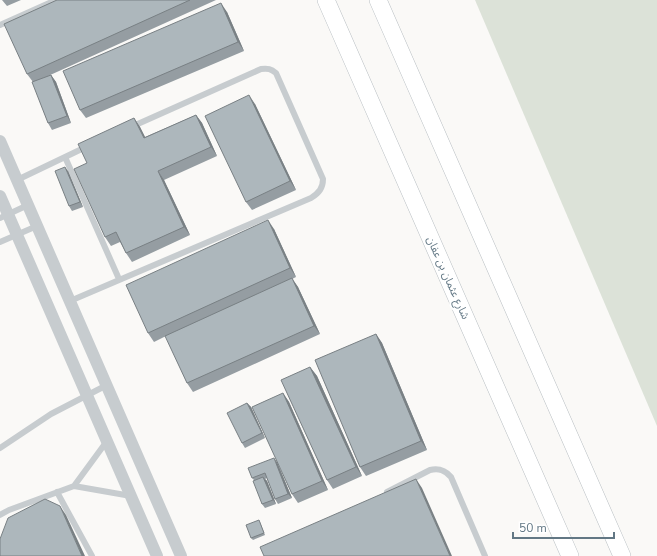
<svg xmlns="http://www.w3.org/2000/svg" width="657" height="556" viewBox="0 0 657 556" font-family="'Nunito Sans','Noto Sans Arabic',sans-serif">
<style>
.green{fill:#dce2d8}
.lines{fill:none;stroke-linecap:round;stroke-linejoin:round}
.secondary-casing{stroke:#b9bfc3;stroke-width:18}
.service{stroke:#c7cccf;stroke-width:6}
.minor{stroke:#c7cccf;stroke-width:12}
.secondary{stroke:#fff;stroke-width:17}
.wall{fill:#959da2}
.shaded-wall{fill:#798084}
.building{fill:#adb7bc;stroke:#798084}
.labels{text-anchor:middle;dominant-baseline:central;stroke-width:4;stroke-linejoin:round;paint-order:stroke}
.street-label{font-size:11px;fill:#627784;stroke:#fff}
</style>
<rect width="100%" height="100%" fill="#faf9f7"/>
<path class="green" d="M 475,0 L 657,0 L 657,426 Z"/>
<g class="lines">
<g class="secondary-casing">
<path id="secondary" d="M 326,0 L 570,556
M 378,0 L 622,556"/>
</g>
<path class="service" d="M 0,25 L 56,0
M 65,157 L 119,279
M 17,180 L 88,146
M 0,218 L 28,205
M 0,242 L 37,226
M 70,301 L 311,198 C 319,193 323,188 323,179 L 276,73 C 271,69 268,68 261,69 L 131,127
M 0,448 L 51,414 L 107,385
M 74,486 L 107,441
M 57,492 L 92,556
M 387,492 L 430,470 C 439,468 445,470 451,477 L 485,556
M 0,515 L 9,510 L 74,486 L 131,496"/>
<path class="minor" d="M 0,141 L 181,556
M 0,196 L 157,556"/>
<use href="#secondary" class="secondary"/>
</g>
<path class="wall" d="M 2,0 L 21,0 L 7,6 Z
M 57,0 L 216,0 L 48,76 L 51,75 L 56,82 L 71,123 L 52,130 L 48,123 L 33,82 L 27,74 Z
M 227,12 L 244,51 L 86,118 L 80,110 Z
M 255,104 L 296,190 L 252,210 L 246,202 Z
M 196,115 L 202,123 L 217,156 L 164,180 L 190,235 L 132,262 L 126,253 L 120,242 L 111,246 L 105,237 L 134,118 L 140,127 L 145,137 Z
M 68,171 L 83,207 L 72,211 L 69,206 Z
M 274,229 L 296,277 L 292,279 L 298,287 L 320,334 L 193,392 L 187,383 L 166,336 L 154,342 L 148,333 Z
M 376,334 L 382,343 L 427,450 L 366,476 L 360,467 Z
M 310,367 L 317,376 L 362,476 L 333,489 L 327,480 Z
M 283,393 L 289,402 L 328,490 L 298,503 L 292,494 Z
M 247,403 L 251,407 L 265,438 L 245,448 L 242,443 Z
M 277,462 L 292,498 L 278,504 L 275,499 L 267,478 L 265,479 L 267,481 L 276,504 L 265,508 L 262,504 L 254,480 L 252,478 Z
M 260,522 L 265,535 L 253,540 L 251,538 Z"/>
<path class="shaded-wall" d="M 221,3 L 227,12 L 244,51 L 238,42 Z
M 51,75 L 56,82 L 71,123 L 67,116 Z
M 249,95 L 255,104 L 296,190 L 290,181 Z
M 196,115 L 202,123 L 217,156 L 211,147 Z
M 134,118 L 140,127 L 150,147 L 144,138 Z
M 65,167 L 68,171 L 83,207 L 80,202 Z
M 158,171 L 164,180 L 190,235 L 184,227 Z
M 268,220 L 274,229 L 296,277 L 290,268 Z
M 292,278 L 298,287 L 320,334 L 314,326 Z
M 376,334 L 382,343 L 427,450 L 421,441 Z
M 310,367 L 317,376 L 362,476 L 356,467 Z
M 283,393 L 289,402 L 328,490 L 322,481 Z
M 247,403 L 251,407 L 265,438 L 262,433 Z
M 274,458 L 277,462 L 292,498 L 288,494 Z
M 263,477 L 267,481 L 276,504 L 273,500 Z
M 416,479 L 422,488 L 452,556 L 450,556 Z
M 60,506 L 66,515 L 85,556 L 82,556 Z"/>
<path class="building" d="M 57,0 L 190,0 L 27,74 L 4,24 Z
M 221,3 L 238,42 L 80,110 L 63,71 Z
M 51,75 L 67,116 L 48,123 L 32,82 Z
M 249,95 L 290,181 L 246,202 L 205,116 Z
M 196,115 L 211,147 L 158,171 L 184,227 L 126,253 L 116,232 L 105,237 L 74,169 L 87,163 L 78,144 L 134,118 L 144,138 Z
M 65,167 L 80,202 L 69,206 L 55,171 Z
M 268,220 L 290,268 L 148,333 L 126,285 Z
M 292,278 L 314,326 L 187,383 L 165,336 Z
M 376,334 L 421,441 L 360,467 L 315,360 Z
M 310,367 L 356,467 L 327,480 L 281,380 Z
M 283,393 L 322,481 L 292,494 L 252,407 Z
M 247,403 L 262,433 L 242,443 L 227,413 Z
M 274,458 L 288,494 L 275,499 L 265,473 L 252,478 L 248,468 Z
M 263,477 L 273,500 L 262,504 L 253,481 Z
M 416,479 L 450,556 L 264,556 L 260,547 Z
M 45,499 L 60,506 L 82,556 L 0,556 L 0,539 L 8,518 Z
M 259,520 L 264,533 L 251,538 L 246,525 Z"/>
<g class="labels">
<g class="street-label">
<text transform="translate(448 278) rotate(66)">شارع عثمان بن عفان</text>
</g>
</g>
<path d="M513 532v6h101v-6" fill="none" stroke="#627784" stroke-width="2"/>
<text x="519" y="532" font-size="12" fill="#627784" stroke="#ffffff" stroke-width="3" paint-order="stroke">50 m</text>
</svg>
